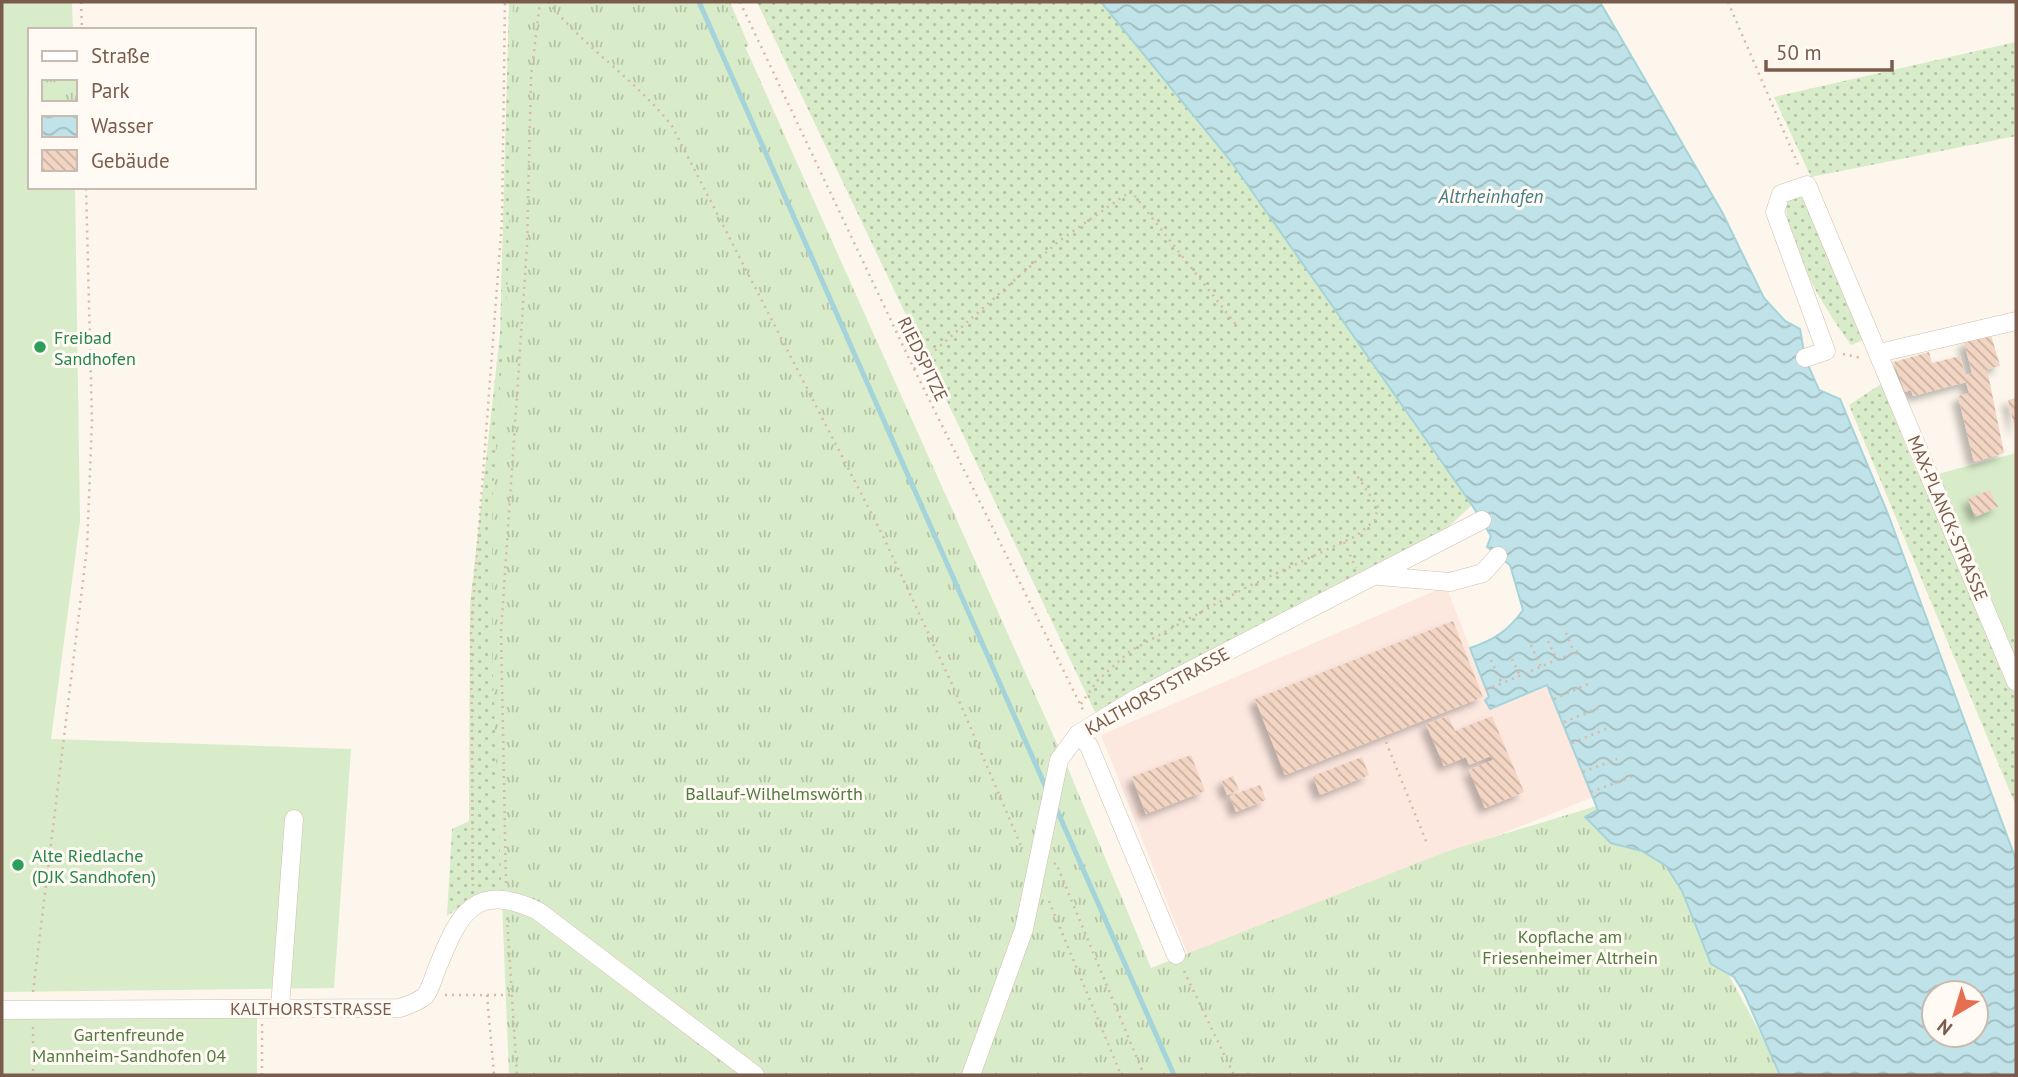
<svg xmlns="http://www.w3.org/2000/svg" width="2018" height="1077" viewBox="0 0 2018 1077" font-family="'PT Sans',sans-serif">
<style>
.commercial{fill:#fde8e0}
.grass{fill:url(#grass-dots)}
.park{fill:url(#park-tufts)}
.garden{fill:#d8ecc9}
.water{fill:url(#water-waves);stroke:#a5d3da;stroke-width:2;fill-rule:evenodd}
.lines{fill:none;stroke-linecap:round;stroke-linejoin:round}
.stream{stroke:#a5d3da;stroke-width:5}
.building{fill:url(#building-back-hatch);filter:url(#shadow)}
.minor-casing{stroke:#d1beb0;stroke-width:19}
.path{stroke:#d9b8a5;stroke-width:2.5;stroke-dasharray:2 5;stroke-linecap:butt}
.minor{stroke:#fff;stroke-width:18}
.leisure-dot{fill:#2e9e5b;stroke:#fffaf3;stroke-width:2.5}
.labels{text-anchor:middle;dominant-baseline:central;stroke-width:6;stroke-linejoin:round;paint-order:stroke}
.leisure-label{font-size:18px;fill:#27864d;stroke:#fffaf3;text-anchor:start}
.street-label{font-size:18px;fill:#7a5c4d;stroke:#fffaf3}
.park-label{font-size:18px;fill:#537a41;stroke:#fffaf3}
.water-label{font-size:19px;font-style:italic;fill:#437c86;stroke:#fffaf3}
</style>
<defs>
<pattern id="grass-dots" width="8" height="8" patternUnits="userSpaceOnUse" patternTransform="scale(1.75)"><rect width="8" height="8" fill="#d8ecc9"/><path d="M2 2h.1M6 6h.1" fill="none" stroke="#b4c2a5" stroke-width="1.8" stroke-linecap="round"/></pattern>
<pattern id="park-tufts" width="24" height="20" patternUnits="userSpaceOnUse" patternTransform="scale(1.75)"><rect width="24" height="20" fill="#d8ecc9"/><path d="M3 7l-1-3M5 7V3M7 7l1-3M15 17l-1-3M17 17v-4M19 17l1-3" fill="none" stroke="#b4c2a5"/></pattern>
<pattern id="water-waves" width="16" height="10" patternUnits="userSpaceOnUse" patternTransform="scale(1.75)"><rect width="16" height="10" fill="#bfe3e8"/><path d="M0 5q4-4 8 0t8 0" fill="none" stroke="#a0bbbe"/></pattern>
<pattern id="building-back-hatch" width="6" height="6" patternUnits="userSpaceOnUse" patternTransform="scale(1.75)"><rect width="6" height="6" fill="#f3d5c3"/><path d="M-1 5l2 2M0 0l6 6M5-1l2 2" fill="none" stroke="#cab0a1"/></pattern>
<filter id="shadow"><feDropShadow dx="-6" dy="6" stdDeviation="3.5" flood-color="#0004"/></filter>
</defs>
<rect width="100%" height="100%" fill="#fdf6ec"/>
<path class="commercial" d="M 1446,586 L 1489,697 L 1490,709 L 1547,685 L 1593,797 L 1190,960 L 1101,735 Z"/>
<path class="grass" d="M 509,2 L 730,2 L 749,46 L 712,61 L 529,901 L 468,901 L 447,916 L 452,829 L 469,821 L 470,605 L 500,333 Z
M 757,2 L 1101,2 L 1230,160 L 1472,505 L 1432,542 L 1095,712 Z
M 2016,42 L 2016,136 L 1811,177 L 1774,97 Z
M 1804,189 L 1863,340 L 1851,345 C 1826,310 1780,240 1787,196 Z
M 1881,384 L 1916,471 L 1938,474 L 2007,640 L 2016,638 L 2016,806 L 1849,405 Z"/>
<path class="park" d="M 513,2 L 725,2 L 1067,766 L 1151,968 L 1448,851 L 1616,800 L 1666,859 L 1783,1075 L 509,1075 L 492,654 L 492,506 L 508,275 Z"/>
<path class="garden" d="M 2,2 L 72,2 L 73,30 L 30,30 L 30,187 L 75,187 L 80,521 L 51,739 L 351,749 L 334,988 L 2,992 Z
M 2016,453 L 2016,638 L 2006,640 L 1938,474 Z
M 2,1014 L 257,1014 L 257,1075 L 2,1075 Z"/>
<path class="water" d="M 1101,2 L 1600,2 L 1722,212 L 1764,298 L 1785,321 L 1800,329 L 1805,358 L 1819,390 L 1840,399 L 1888,514 L 2016,860 L 2016,1075 L 1780,1075 L 1744,993 L 1734,977 L 1711,964 L 1682,891 L 1666,866 L 1642,851 L 1611,843 L 1585,817 L 1598,810 L 1547,685 L 1490,709 L 1485,700 L 1489,697 L 1470,648 C 1494,640 1508,631 1523,610 L 1510,565 L 1487,547 L 1491,536 L 1472,505 L 1230,160 ZM 1934,993 L 1976,993 L 1976,1035 L 1934,1035 Z"/>
<g class="lines">
<path class="stream" d="M 699,2 L 1047,790
M 1056,808 L 1174,1075"/>
</g>
<path class="building" d="M 1991,335 L 2000,366 L 1987,369 L 2004,453 L 1974,462 L 1958,396 L 1969,393 L 1966,382 L 1913,396 L 1911,390 L 1905,392 L 1894,362 L 1929,352 L 1932,363 L 1960,356 L 1965,375 L 1972,373 L 1964,342 Z
M 2016,398 L 2016,429 L 2015,429 L 2008,400 Z
M 1990,490 L 1998,507 L 1975,517 L 1968,499 Z
M 1453,621 L 1483,697 L 1285,775 L 1255,699 Z
M 1448,716 L 1455,731 L 1492,716 L 1524,792 L 1485,808 L 1469,770 L 1493,760 L 1491,756 L 1469,765 L 1466,757 L 1444,766 L 1426,724 Z
M 1191,755 L 1205,791 L 1146,814 L 1132,777 Z
M 1362,757 L 1369,775 L 1320,795 L 1313,776 Z
M 1233,776 L 1239,790 L 1227,795 L 1222,781 Z
M 1260,785 L 1266,800 L 1236,812 L 1230,796 Z"/>
<g class="lines">
<g class="minor-casing">
<path id="minor" d="M 1879,353 L 2016,321
M 1805,358 L 1826,351 L 1775,212 L 1781,194 L 1807,185 L 2016,682
M 1379,576 L 1450,582 L 1483,573 L 1498,556
M 1078,734 L 1089,746 L 1176,955
M 280,1007 L 294,819
M 2,1010 L 400,1008 C 409,1005 418,1002 425,996 C 430,990 433,979 436,971 C 458,918 471,879 538,911 L 755,1075
M 971,1075 L 1024,929 L 1059,760 L 1078,734 L 1137,698 L 1482,520"/>
</g>
<path class="path" d="M 81,2 L 82,30
M 548,2 C 585,48 636,80 672,126 L 883,536 L 951,682 L 1022,848
M 740,2 L 914,369 L 1084,712
M 1728,2 L 1800,169
M 1843,354 L 1861,358
M 914,369 L 1059,241 L 1131,191 L 1237,326
M 1344,542 L 1356,568
M 1566,633 L 1574,653
M 1548,641 L 1557,660
M 1531,645 L 1541,667
M 1512,659 L 1520,676
M 1491,660 L 1502,684
M 1486,690 L 1578,651
M 1554,699 L 1588,684
M 1081,704 L 1097,681 L 1130,651 L 1245,588 L 1356,536 L 1375,520 L 1378,507 L 1351,467
M 1564,722 L 1598,708
M 1386,742 L 1428,846
M 1572,743 L 1606,729
M 1583,772 L 1617,759
M 1591,792 L 1633,776
M 1054,864 L 1056,863 L 1144,1075
M 506,883 L 501,632 L 527,246 L 531,77 L 540,2
M 473,886 L 471,634 L 502,220 L 505,2
M 1049,901 L 1121,1075
M 507,918 L 517,1075
M 1184,971 L 1234,1075
M 33,992 L 87,548 L 92,421 L 86,187
M 445,995 L 512,995
M 487,995 L 494,1075
M 33,1027 L 33,1075
M 262,1075 L 262,1024"/>
<use href="#minor" class="minor"/>
</g>
<g class="leisure-dot">
<circle cx="40" cy="347" r="7"/>
<circle cx="18" cy="865" r="7"/>
</g>
<g class="labels">
<g class="leisure-label">
<text x="54" y="337">Freibad<tspan x="54" dy="21">Sandhofen</tspan></text>
<text x="32" y="855">Alte Riedlache<tspan x="32" dy="21">(DJK Sandhofen)</tspan></text>
</g>
<g class="street-label">
<text transform="translate(923 359) rotate(64)">RIEDSPITZE</text>
<text transform="translate(1948 518) rotate(67)">MAX-PLANCK-STRASSE</text>
<text transform="translate(1157 691) rotate(-29)">KALTHORSTSTRASSE</text>
<text x="311" y="1008">KALTHORSTSTRASSE</text>
</g>
<g class="park-label">
<text x="774" y="793">Ballauf-Wilhelmswörth</text>
<text x="1570" y="936">Kopflache am<tspan x="1570" dy="21">Friesenheimer Altrhein</tspan></text>
<text x="129" y="1034">Gartenfreunde<tspan x="129" dy="21">Mannheim-Sandhofen 04</tspan></text>
</g>
<g class="water-label">
<text x="1491" y="196">Altrheinhafen</text>
</g>
</g>
<rect width="2018" height="1077" fill="none" stroke="#7a5c4d" stroke-width="7"/>
<rect x="28" y="28" width="228" height="161" fill="#fffaf3" stroke="#cabbb1" stroke-width="2"/>
<rect x="42" y="51" width="35" height="10" fill="#ffffff" stroke="#cabbb1" stroke-width="2"/>
<text x="91" y="63" font-size="21" fill="#7a5c4d">Straße</text>
<rect x="42" y="80" width="35" height="21" fill="url(#park-tufts)" stroke="#cabbb1" stroke-width="2"/>
<text x="91" y="98" font-size="21" fill="#7a5c4d">Park</text>
<rect x="42" y="116" width="35" height="21" fill="url(#water-waves)" stroke="#cabbb1" stroke-width="2"/>
<text x="91" y="133" font-size="21" fill="#7a5c4d">Wasser</text>
<rect x="42" y="150" width="35" height="21" fill="url(#building-back-hatch)" stroke="#cabbb1" stroke-width="2"/>
<text x="91" y="168" font-size="21" fill="#7a5c4d">Gebäude</text>
<g transform="translate(1955 1014) rotate(218)"><circle r="33" fill="#fffaf3" stroke="#cabbb1" stroke-width="2"/>
<path d="M0-5L12 26L0 18L-12 26Z" fill="#e76f51"/>
<text y="-10" font-size="19" font-weight="bold" text-anchor="middle" fill="#7a5c4d">N</text>
</g>
<path d="M1766 60v10h126v-10" fill="none" stroke="#7a5c4d" stroke-width="3.5"/>
<text x="1776" y="60" font-size="21" fill="#7a5c4d" stroke="#fffaf3" stroke-width="5" paint-order="stroke">50 m</text>
</svg>
